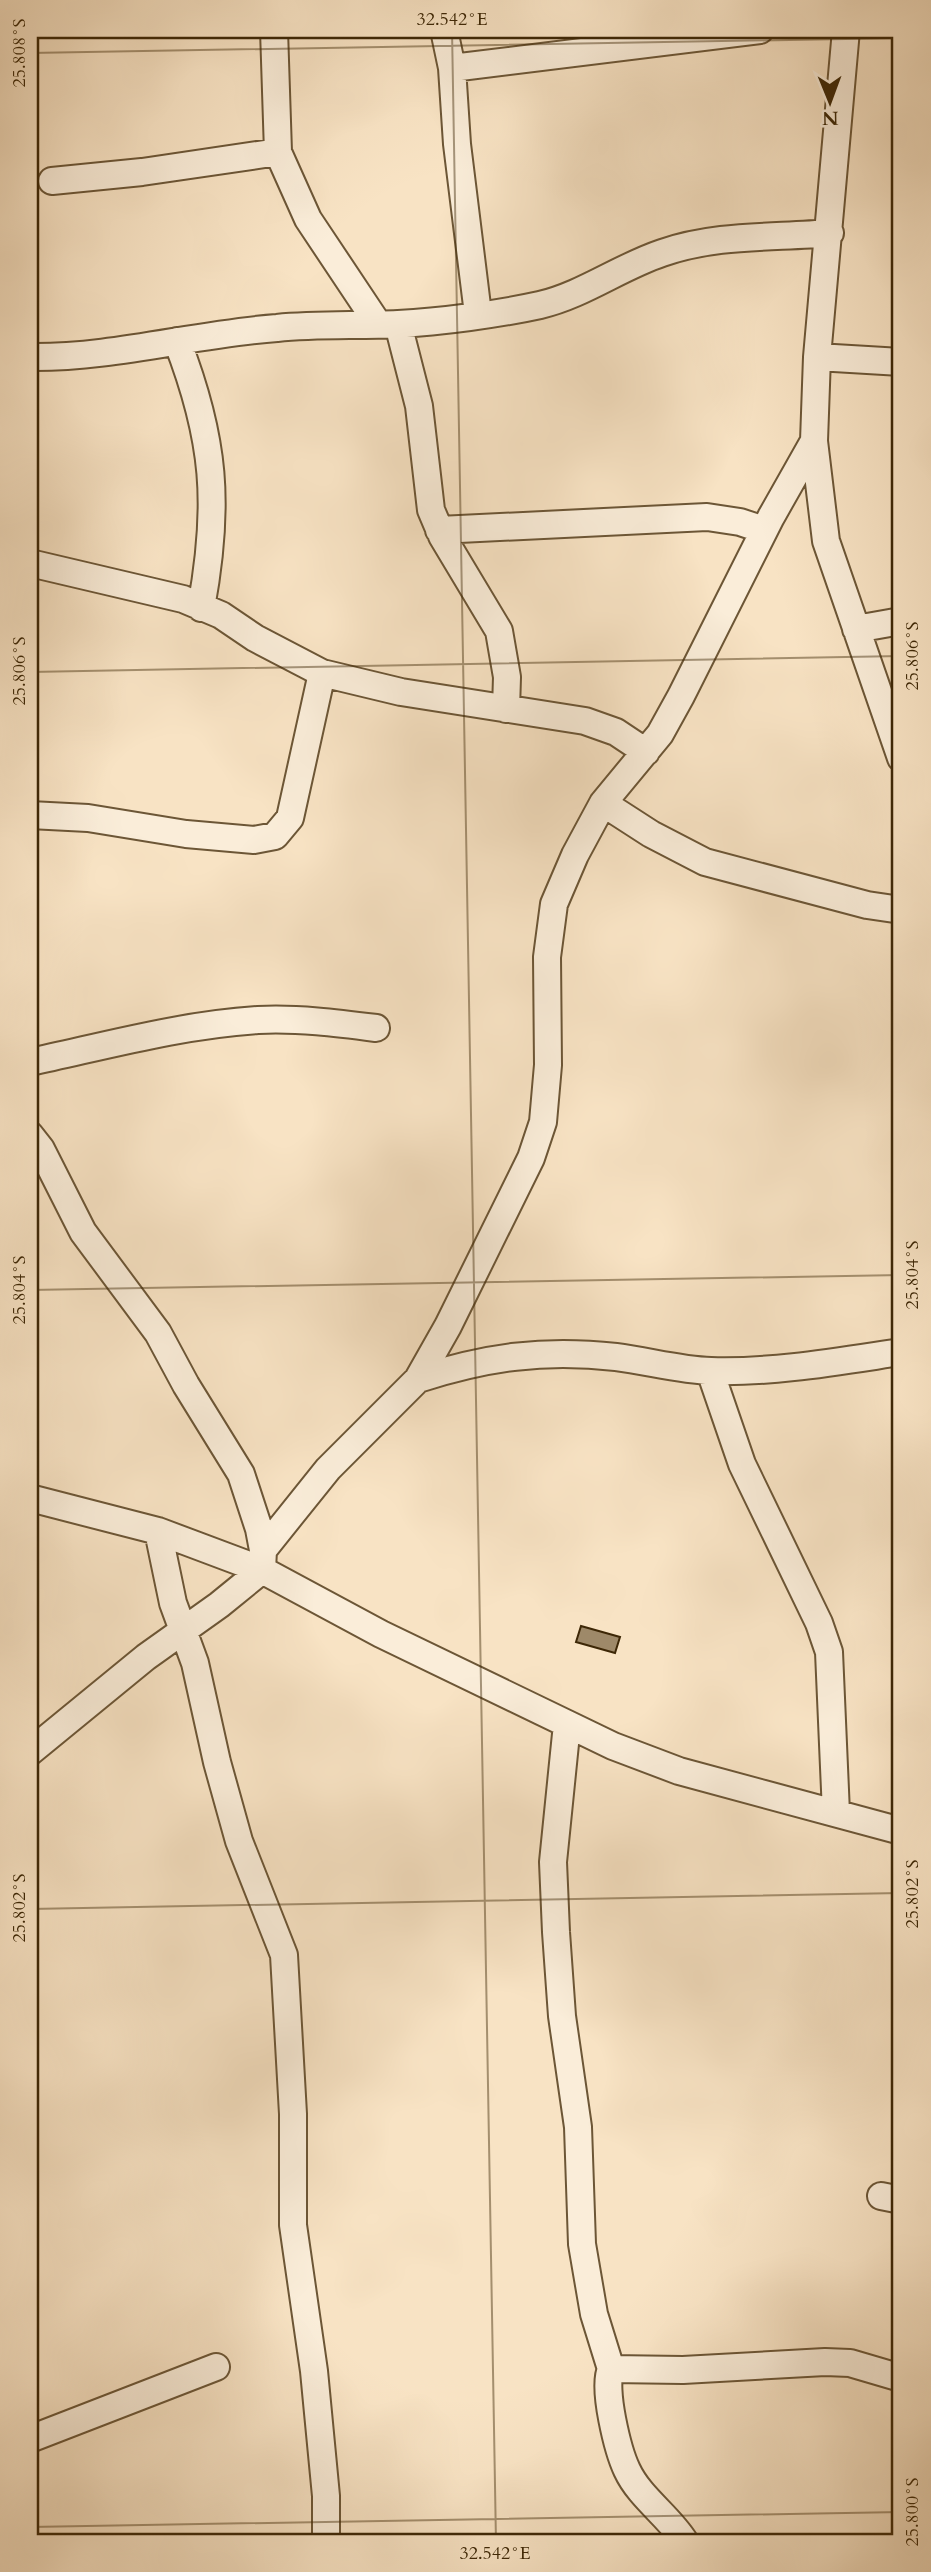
<svg xmlns="http://www.w3.org/2000/svg" width="931" height="2572" viewBox="0 0 931 2572" font-family="Cardo,serif">
<style>
.building{fill:#9e8969;stroke:#3d2706;stroke-width:2}
.lines{fill:none;stroke-linecap:round;stroke-linejoin:round}
.minor-casing{stroke:#6c5636;stroke-width:30}
.minor{stroke:#faedd9;stroke-width:26}
.ticks{fill:none;stroke:#3d2706;stroke-width:2;stroke-opacity:0.45}
.neatline{fill:none;stroke:#3d2706;stroke-width:2.5}
.ticks-label{font-size:18px;text-anchor:middle;fill:#3d2706}
</style>
<rect width="100%" height="100%" fill="#f8e3c4"/>
<filter id="stains"><feTurbulence type="fractalNoise" baseFrequency=".00286" numOctaves="4"/><feColorMatrix values="0 0 0 0 .2 0 0 0 0 .09 0 0 0 0 .02 0 0 0 .5 -.17"/></filter>
<radialGradient id="worn" r=".72"><stop offset=".6" stop-color="#630" stop-opacity="0"/><stop offset="1" stop-color="#630" stop-opacity=".3"/></radialGradient>
<path class="building" d="M 581,1626 L 620,1637 L 615,1653 L 576,1642 Z"/>
<g class="lines">
<g class="minor-casing">
<path id="minor" d="M 274,30 L 278,152 L 308,219 L 378,324
M 444,30 L 452,68 L 457,144 L 478,314
M 846,30 L 817,357 L 814,441 L 826,541 L 901,758
M 452,68 L 760,30
M 52,181 L 142,172 L 278,152
M 398,324 L 419,406 L 431,510 L 442,536 L 499,631 L 507,677 L 506,709
M 177,341 C 215,439 220,505 201,608
M 30,357 C 114,358 194,334 277,328 C 317,324 358,326 398,324 C 440,322 499,314 540,305 C 583,295 620,267 662,253 C 716,234 773,238 830,233
M 817,357 L 901,362
M 439,530 L 707,517 L 740,522 L 764,530
M 30,563 L 183,599 L 221,615 L 255,638 L 322,673 L 401,692 L 585,721 L 616,732 L 646,752
M 856,629 L 901,621
M 603,803 L 651,834 L 705,862 L 867,905 L 901,910
M 30,815 L 88,818 L 186,834 L 254,840 L 275,836 L 290,818 L 322,673
M 30,1062 C 105,1046 180,1025 258,1020 C 297,1018 337,1023 376,1028
M 30,1135 L 41,1149 L 83,1232 L 158,1333 L 186,1385 L 241,1474 L 259,1529 L 263,1550 L 262,1570 L 219,1605 L 146,1657 L 30,1752
M 710,1371 L 742,1464 L 819,1623 L 829,1652 L 836,1813
M 418,1379 C 487,1357 543,1349 616,1357 C 648,1361 680,1370 711,1371 C 773,1373 840,1361 901,1352
M 30,1498 L 158,1531 L 262,1570 L 381,1634 L 613,1746 L 679,1771 L 901,1831
M 158,1531 L 173,1603 L 195,1663 L 217,1762 L 239,1841 L 284,1955 L 293,2114 L 293,2225 L 314,2371 L 326,2496 L 326,2542
M 263,1550 L 328,1469 L 418,1379 L 448,1326 L 531,1158 L 543,1122 L 548,1065 L 547,957 L 554,904 L 575,855 L 603,803 L 660,734 L 681,696 L 771,517 L 814,441
M 567,1724 L 553,1862 L 556,1932 L 562,2016 L 578,2127 L 582,2244 L 594,2314 L 611,2369 C 602,2388 618,2451 627,2470 C 640,2498 669,2516 685,2542
M 881,2196 L 901,2200
M 611,2369 L 683,2370 L 825,2362 L 850,2363 L 901,2378
M 30,2439 L 216,2367"/>
</g>
<use href="#minor" class="minor"/>
</g>
<path class="ticks" d="M 452,30 L 496,2542M 30,53 L 901,38M 30,672 L 901,656M 30,1290 L 901,1275M 30,1909 L 901,1893M 30,2527 L 901,2512"/>
<rect width="931" height="2572" fill="none" stroke="#f8e3c4" stroke-width="77"/>
<g transform="translate(830 102) rotate(179)" stroke="#faedd9" stroke-width="5" paint-order="stroke">
<path d="M0-5L12 26L0 18L-12 26Z" fill="#3d2706"/>
<text y="-10" font-size="19" font-weight="bold" text-anchor="middle" fill="#3d2706">N</text>
</g>
<rect x="38" y="38" width="854" height="2496" class="neatline"/>
<g class="ticks-label">
<text x="452" y="25">32.542°E</text>
<text transform="translate(19 53) rotate(-90)" y="6">25.808°S</text>
<text transform="translate(912 656) rotate(-90)" y="6">25.806°S</text>
<text transform="translate(19 671) rotate(-90)" y="6">25.806°S</text>
<text transform="translate(912 1275) rotate(-90)" y="6">25.804°S</text>
<text transform="translate(19 1290) rotate(-90)" y="6">25.804°S</text>
<text transform="translate(912 1894) rotate(-90)" y="6">25.802°S</text>
<text transform="translate(19 1908) rotate(-90)" y="6">25.802°S</text>
<text transform="translate(912 2512) rotate(-90)" y="6">25.800°S</text>
<text x="495" y="2559">32.542°E</text>
</g>
<rect width="100%" height="100%" filter="url(#stains)"/>
<rect width="100%" height="100%" fill="url(#worn)"/>
</svg>
